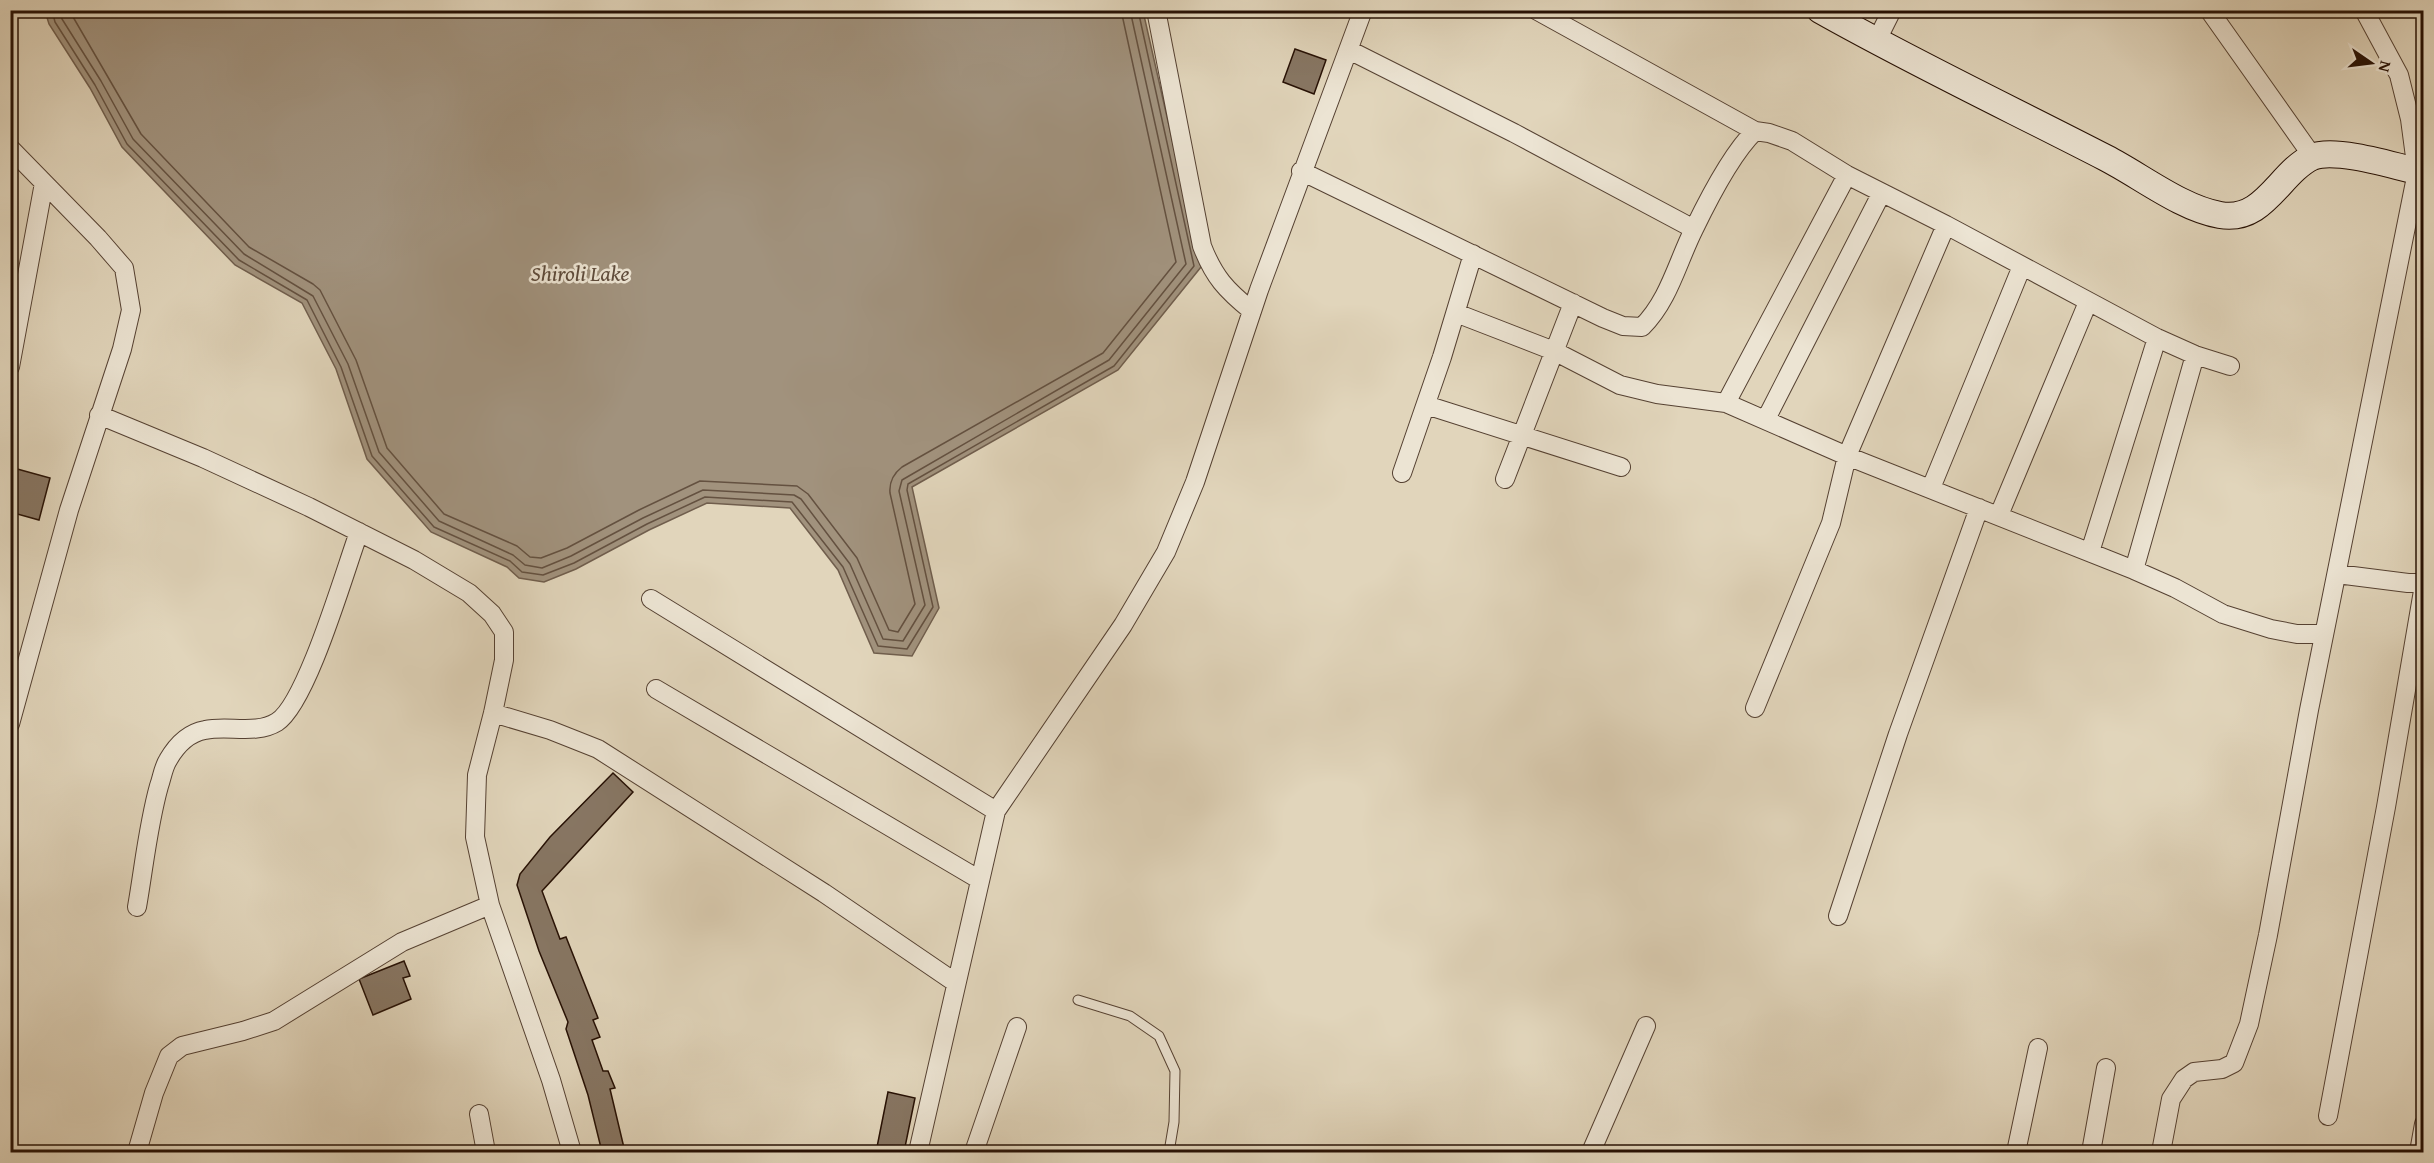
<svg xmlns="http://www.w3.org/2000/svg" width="2434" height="1163" viewBox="0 0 2434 1163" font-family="'Gentium Book Plus',serif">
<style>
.water{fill:#a1927d;stroke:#705e4d;stroke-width:1.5}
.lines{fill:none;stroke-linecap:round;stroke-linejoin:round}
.shore{stroke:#645140;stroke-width:1.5}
.building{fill:#877663;stroke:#261004;stroke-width:1.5}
.lane-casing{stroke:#554132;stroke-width:11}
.street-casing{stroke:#554132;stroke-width:20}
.secondary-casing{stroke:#261004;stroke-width:28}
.lane{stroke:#ece4d3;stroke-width:9}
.street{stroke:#ece4d3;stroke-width:18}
.secondary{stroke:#ece4d3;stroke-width:26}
.labels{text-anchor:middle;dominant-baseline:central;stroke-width:5;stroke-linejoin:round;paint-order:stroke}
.water-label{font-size:22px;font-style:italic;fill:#5d4a3a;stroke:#ece4d3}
</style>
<rect width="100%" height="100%" fill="#e1d5bb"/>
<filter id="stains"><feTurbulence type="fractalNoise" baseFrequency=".00333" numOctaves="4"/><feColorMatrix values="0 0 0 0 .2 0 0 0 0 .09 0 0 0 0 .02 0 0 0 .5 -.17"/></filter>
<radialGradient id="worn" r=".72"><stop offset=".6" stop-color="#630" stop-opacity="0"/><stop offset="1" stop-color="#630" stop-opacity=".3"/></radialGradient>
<path class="water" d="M 45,11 L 1143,11 L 1201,267 L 1118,370 L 912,487 L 939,608 L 912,656 L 874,653 L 838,570 L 790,508 L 707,503 L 649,530 L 576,569 L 544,582 L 519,578 L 507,567 L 431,532 L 367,459 L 336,369 L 302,303 L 235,265 L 122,147 L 90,88 L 49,24 Z"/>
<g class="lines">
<path class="shore" d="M 52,10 L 55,22 L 95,85 L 127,144 L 239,260 L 307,300 L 341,367 L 372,456 L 434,527 L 510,561 L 522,572 L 543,575 L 574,563 L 647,524 L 705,497 L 792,502 L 843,567 L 878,646 L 907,649 L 933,607 L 907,490 L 908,484 L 1114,366 L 1194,266 L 1138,10
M 59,10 L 62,19 L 101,81 L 133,139 L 244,254 L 313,296 L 348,364 L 379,452 L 439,521 L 513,555 L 525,565 L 542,568 L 571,556 L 643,518 L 703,490 L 794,495 L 801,499 L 850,564 L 883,639 L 903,641 L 925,605 L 899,491 L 902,480 L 1109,360 L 1186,264 L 1130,10
M 69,10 L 141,134 L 249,247 L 313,284 L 320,290 L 356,360 L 387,448 L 444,514 L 517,546 L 530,557 L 541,558 L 567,548 L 639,510 L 700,481 L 797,486 L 808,494 L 857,558 L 889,630 L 898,632 L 915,604 L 890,493 C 889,482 893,474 902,467 L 1103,353 L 1176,262 L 1121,10"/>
</g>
<path class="building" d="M 1295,49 L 1326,60 L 1314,94 L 1283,82 Z
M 10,467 L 50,478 L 39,520 L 10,512 Z
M 613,773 L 633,792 L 542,891 L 560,939 L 566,937 L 598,1018 L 593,1020 L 600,1037 L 592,1040 L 603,1071 L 608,1071 L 615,1088 L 610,1089 L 625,1152 L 602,1152 L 588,1095 L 566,1029 L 568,1022 L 539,951 L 517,885 L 520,874 L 550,837 Z
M 404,961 L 410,976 L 403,978 L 411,999 L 373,1015 L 359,979 Z
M 888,1092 L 915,1098 L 904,1152 L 876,1152 Z"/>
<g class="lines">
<g class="lane-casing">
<path id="lane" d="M 1078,1000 L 1130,1016 L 1159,1036 L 1175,1071 L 1174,1122 L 1169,1152"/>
</g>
<g class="street-casing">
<path id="street" d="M 1156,10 L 1202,246 C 1214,277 1226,290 1252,311
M 1536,10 L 1755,131
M 2209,10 L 2313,157
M 1876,42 L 1892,10
M 1349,50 L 1514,133 L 1694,229
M 10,148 L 98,238 L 124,268 L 131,310 L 122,349 L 69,510 L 10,724
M 1301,171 L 1603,318 L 1623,326 L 1642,327 C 1669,300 1677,263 1694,229 C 1708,200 1732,153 1755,131 L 1769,133 L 1792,141 L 1847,175 L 1946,225 L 2157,338 L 2195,355 L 2230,366
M 1456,313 L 1554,351 L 1620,385 L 1657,394 L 1726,403 L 1847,456 L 2134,570 L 2175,588 L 2223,614 L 2271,629 L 2297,634 L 2324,634
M 10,367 L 44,183
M 1726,403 L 1847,175
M 1426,405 L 1621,467
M 99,415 L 203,458 L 309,507 L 414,560 L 469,593 L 492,614 L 504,632 L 504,660 L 493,713 L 477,775 L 475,837 L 490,905 L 551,1080 L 572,1152
M 1766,419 L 1881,194
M 1402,473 L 1442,357 L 1473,254
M 1505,479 L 1573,303
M 1931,488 L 2022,266
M 1999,515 L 2088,302
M 2090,552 L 2157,338
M 2134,570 L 2195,355
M 2337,574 L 2408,583 L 2424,583
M 651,599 L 996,811
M 656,689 L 980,880
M 1755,708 L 1831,523 L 1847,456 L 1946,225
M 493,713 L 550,730 L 598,749 L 824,893 L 956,983
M 137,907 C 144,867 148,825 159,786 C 162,778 163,768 168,760 C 176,746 188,733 205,730 C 228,725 256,735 277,722 C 307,703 345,570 359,532
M 1838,916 L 1898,734 L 1979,508
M 479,1114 L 486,1152
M 2328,1116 L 2386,807 L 2424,585
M 137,1152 L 154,1093 L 169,1056 L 182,1046 L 243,1031 L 274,1021 L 402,942 L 490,905
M 918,1152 L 996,811 L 1123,625 L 1166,552 L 1195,482 L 1259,290 L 1363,10
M 974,1152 L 1017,1027
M 1591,1152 L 1646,1026
M 2016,1152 L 2038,1048
M 2091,1152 L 2106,1068
M 2161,1152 L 2171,1099 L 2184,1079 L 2194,1072 L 2222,1069 L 2234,1063 L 2249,1024 L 2268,935 L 2309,710 L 2417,172 L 2410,119 L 2399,75 L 2364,10
M 2419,1152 L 2424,1124"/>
</g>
<g class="secondary-casing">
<path id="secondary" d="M 1820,10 C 1914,63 2011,109 2106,158 C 2141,176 2181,208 2220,215 C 2264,223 2279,173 2312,157 C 2336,147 2398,167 2424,173"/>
</g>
<use href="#lane" class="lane"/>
<use href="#street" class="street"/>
<use href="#secondary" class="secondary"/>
</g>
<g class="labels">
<g class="water-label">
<text x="580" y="273">Shiroli Lake</text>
</g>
</g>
<rect width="2434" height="1163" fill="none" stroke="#e1d5bb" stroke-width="36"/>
<rect x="12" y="12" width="2410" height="1139" fill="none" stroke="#261004" stroke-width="3"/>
<rect x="18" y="18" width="2398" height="1127" fill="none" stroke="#261004" stroke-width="1.5"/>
<g transform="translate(2371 63) rotate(104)" stroke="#ece4d3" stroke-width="4.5" paint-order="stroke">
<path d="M0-4.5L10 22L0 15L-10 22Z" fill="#261004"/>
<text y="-9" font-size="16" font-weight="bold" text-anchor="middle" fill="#261004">N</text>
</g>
<rect width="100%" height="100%" filter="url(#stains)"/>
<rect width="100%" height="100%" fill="url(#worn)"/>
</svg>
